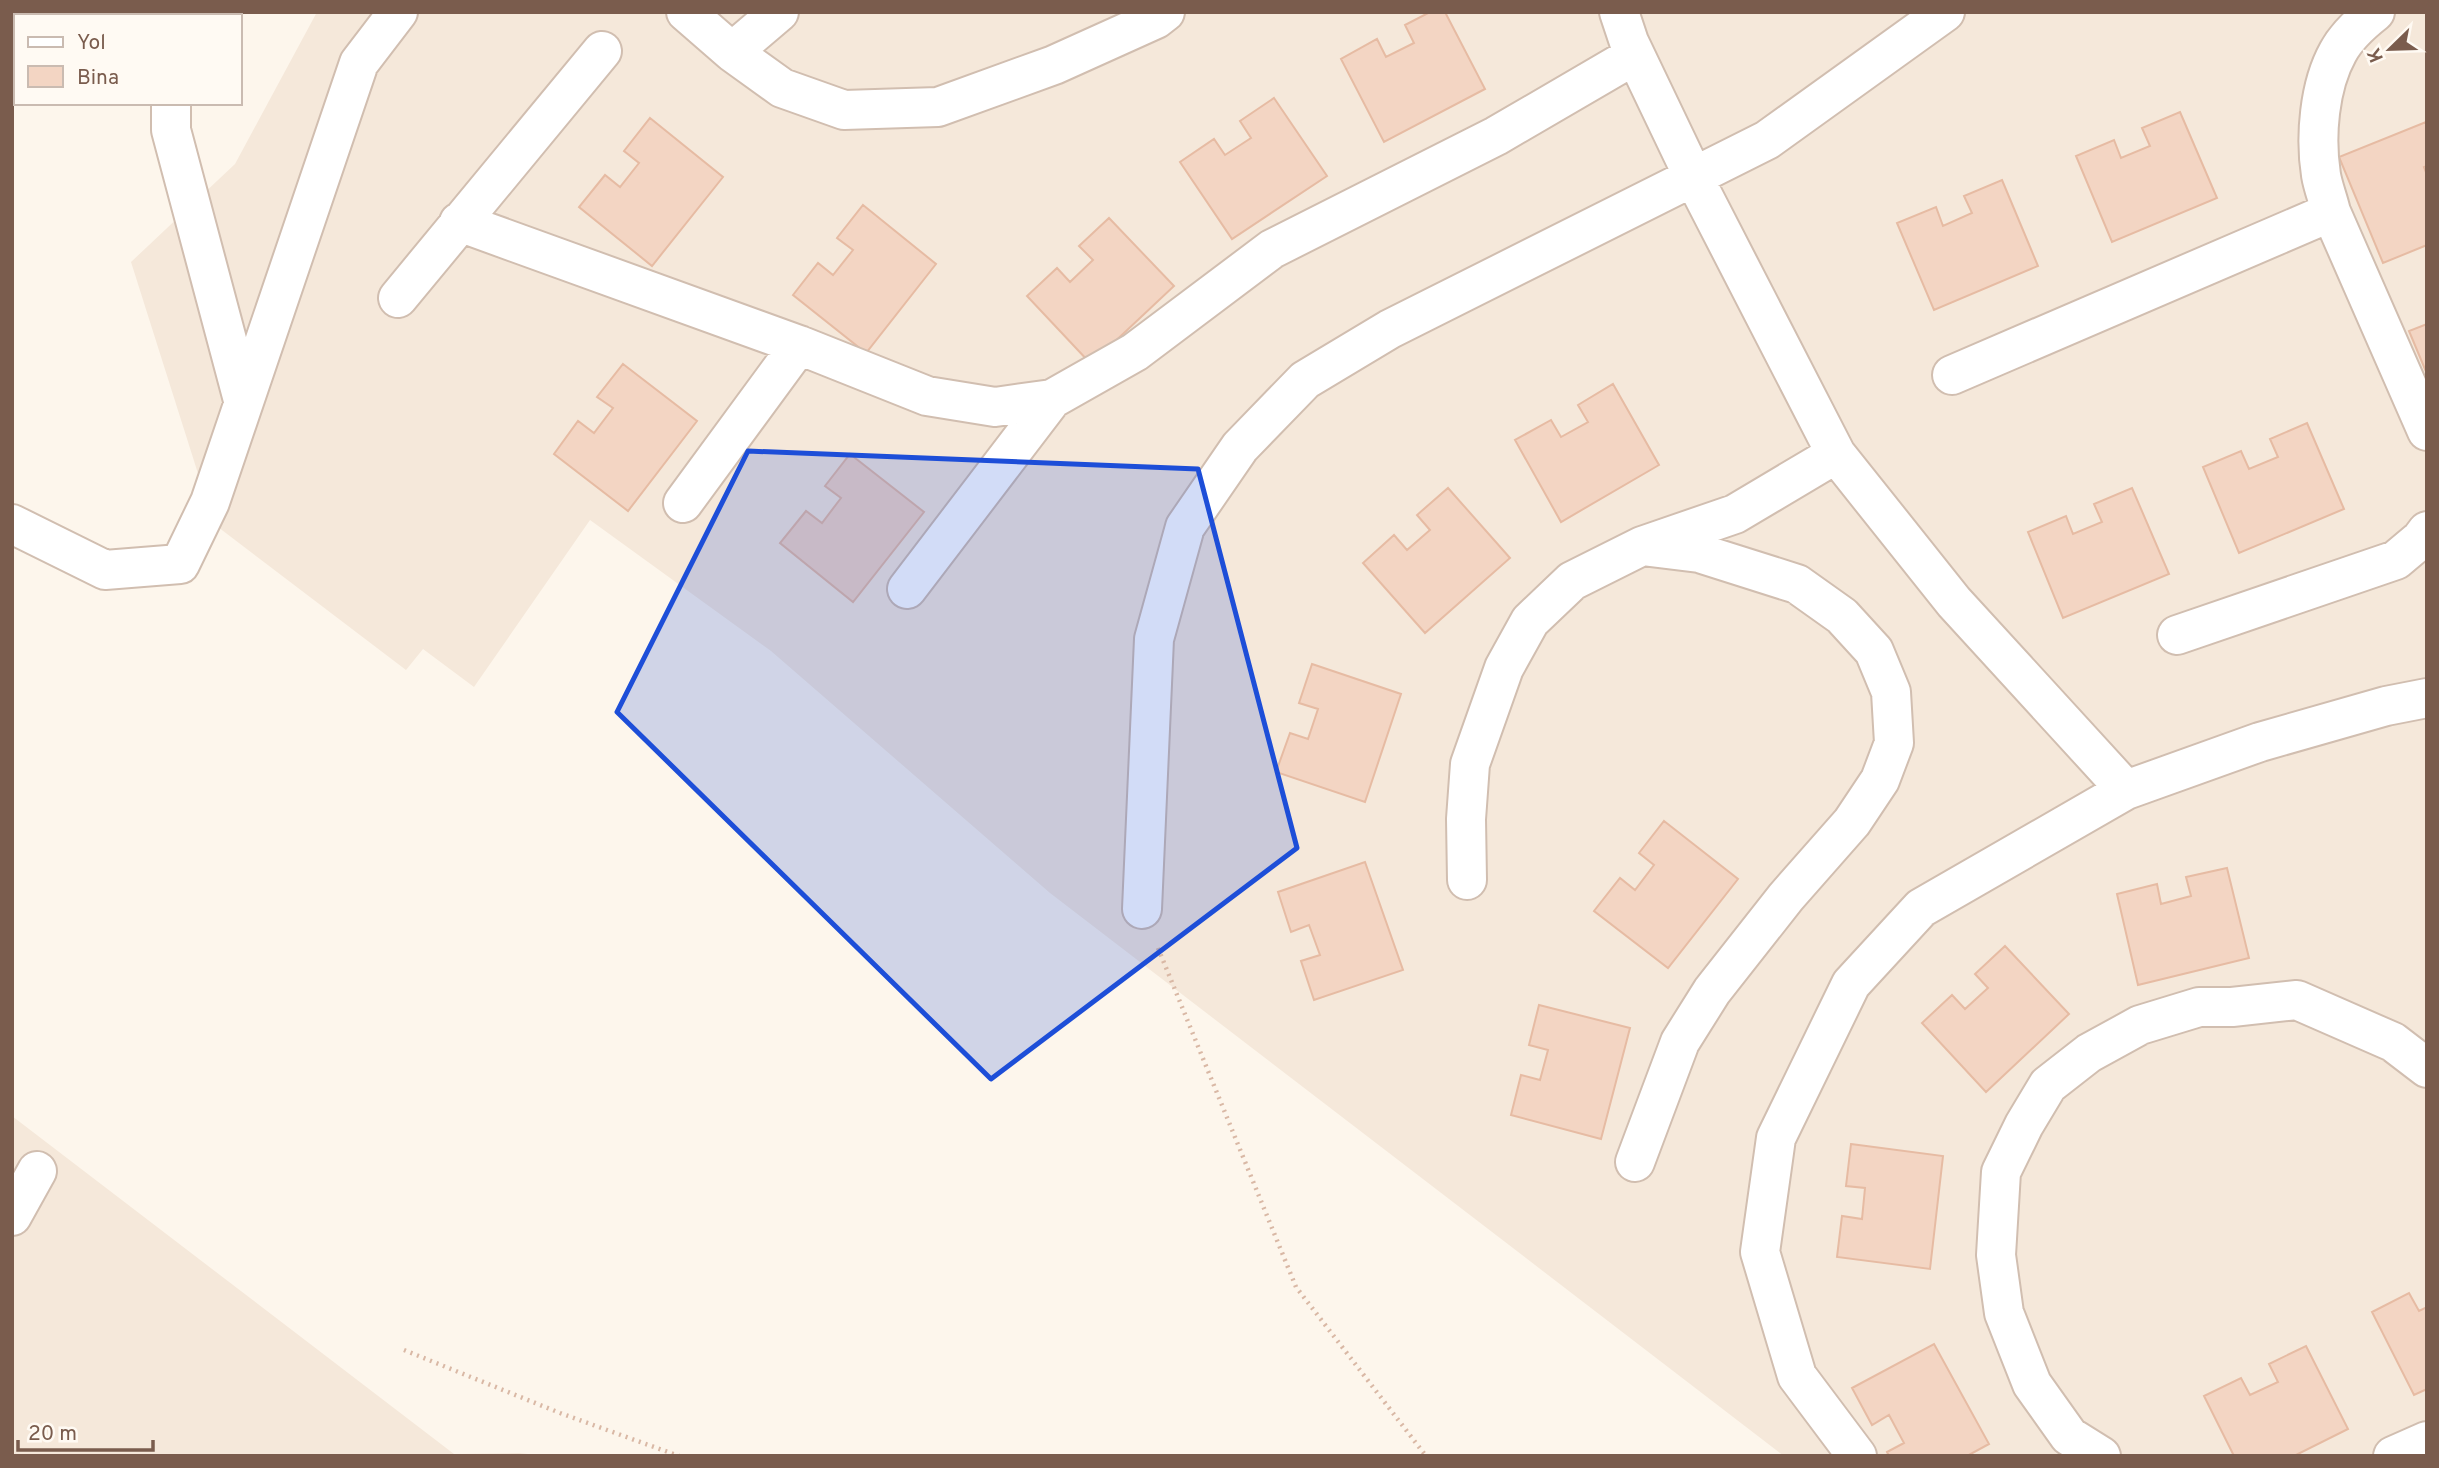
<svg xmlns="http://www.w3.org/2000/svg" width="2439" height="1468" viewBox="0 0 2439 1468" font-family="Overpass,sans-serif">
<style>
.residential{fill:#f5e8da}
.building{fill:#f3d5c3;stroke:#e6bba3;stroke-width:2}
.lines{fill:none;stroke-linecap:round;stroke-linejoin:round}
.minor-casing{stroke:#d1beb0;stroke-width:42}
.path{stroke:#d9b8a5;stroke-width:4.5;stroke-dasharray:2 5;stroke-linecap:butt}
.minor{stroke:#fff;stroke-width:38}
.marked{fill:#1d4ed8;fill-opacity:0.2;stroke:#1d4ed8;stroke-width:5;stroke-linejoin:round}
</style>
<rect width="100%" height="100%" fill="#fdf6ec"/>
<path class="residential" d="M 317,12 L 2427,12 L 2427,1456 L 1784,1456 L 1050,893 L 771,651 L 590,520 L 474,687 L 423,649 L 406,670 L 214,524 L 131,262 L 235,164 Z
M 12,1116 L 454,1454 L 519,1453 L 546,1456 L 12,1456 Z"/>
<path class="building" d="M 1430,12 L 1445,12 L 1485,89 L 1384,142 L 1341,59 L 1377,39 L 1386,57 L 1414,43 L 1405,25 Z
M 1274,98 L 1327,176 L 1232,239 L 1180,162 L 1214,139 L 1225,155 L 1251,138 L 1240,121 Z
M 2180,112 L 2217,198 L 2112,242 L 2076,156 L 2114,140 L 2121,158 L 2150,146 L 2142,128 Z
M 650,118 L 723,177 L 652,266 L 579,207 L 605,175 L 620,187 L 639,163 L 624,151 Z
M 2426,122 L 2427,166 L 2424,167 L 2427,175 L 2427,245 L 2383,263 L 2339,157 Z
M 2002,180 L 2038,266 L 1934,310 L 1897,223 L 1936,207 L 1943,226 L 1972,213 L 1964,196 Z
M 863,205 L 936,264 L 866,353 L 793,295 L 818,263 L 833,275 L 853,250 L 837,238 Z
M 1109,218 L 1174,286 L 1091,364 L 1027,296 L 1057,268 L 1070,282 L 1093,260 L 1079,246 Z
M 2427,324 L 2427,374 L 2409,331 Z
M 623,364 L 697,421 L 628,511 L 554,454 L 578,421 L 594,433 L 613,408 L 597,397 Z
M 1613,384 L 1659,465 L 1561,522 L 1515,440 L 1551,420 L 1561,437 L 1588,422 L 1578,405 Z
M 2307,423 L 2344,509 L 2239,553 L 2203,467 L 2241,451 L 2249,469 L 2278,457 L 2270,439 Z
M 850,454 L 924,512 L 853,602 L 780,543 L 806,511 L 822,523 L 841,498 L 825,486 Z
M 1448,488 L 1510,558 L 1425,633 L 1363,563 L 1394,535 L 1407,550 L 1430,530 L 1417,515 Z
M 2132,488 L 2169,574 L 2063,618 L 2028,532 L 2066,516 L 2073,534 L 2102,522 L 2094,504 Z
M 1312,664 L 1401,694 L 1365,802 L 1276,772 L 1290,733 L 1308,739 L 1318,709 L 1299,703 Z
M 1664,821 L 1738,879 L 1668,968 L 1594,911 L 1620,878 L 1635,890 L 1654,865 L 1639,853 Z
M 1365,862 L 1403,970 L 1314,1000 L 1301,961 L 1320,955 L 1309,925 L 1291,932 L 1278,892 Z
M 2227,868 L 2249,958 L 2138,985 L 2117,894 L 2157,884 L 2161,904 L 2191,896 L 2186,877 Z
M 2005,946 L 2069,1014 L 1986,1092 L 1922,1023 L 1952,995 L 1965,1009 L 1988,988 L 1975,974 Z
M 1539,1005 L 1630,1028 L 1601,1139 L 1511,1115 L 1521,1075 L 1540,1080 L 1548,1050 L 1529,1045 Z
M 1851,1144 L 1943,1156 L 1930,1269 L 1837,1257 L 1842,1216 L 1862,1219 L 1865,1188 L 1846,1186 Z
M 2409,1293 L 2419,1311 L 2427,1307 L 2427,1389 L 2414,1395 L 2372,1312 Z
M 1934,1344 L 1989,1444 L 1967,1456 L 1889,1456 L 1887,1452 L 1904,1443 L 1889,1415 L 1872,1425 L 1852,1388 Z
M 2306,1346 L 2348,1429 L 2294,1456 L 2234,1456 L 2204,1396 L 2241,1378 L 2250,1395 L 2278,1382 L 2269,1364 Z"/>
<g class="lines">
<g class="minor-casing">
<path id="minor" d="M 170,12 L 170,16
M 686,12 L 732,52 L 782,88 L 844,110 L 938,107 L 1054,65 L 1156,19 L 1165,12
M 1619,12 L 1629,42 L 1694,178 L 1836,454 L 1954,602 L 2126,790
M 2375,12 C 2361,23 2346,37 2338,52 C 2319,86 2315,137 2321,175 C 2323,187 2328,199 2331,212 L 2427,431
M 732,52 L 779,12
M 171,103 L 171,130 L 243,400
M 459,222 L 799,345 L 927,396 L 995,407 L 1052,399 L 1135,352 L 1272,249 L 1496,136 L 1635,55
M 398,298 L 602,51
M 1952,375 L 2331,212
M 683,503 L 799,345
M 12,524 L 105,570 L 180,564 L 210,502 L 359,63 L 398,12
M 907,589 L 1052,399
M 2177,635 L 2396,560 L 2421,539 L 2427,531
M 1467,880 L 1466,819 L 1470,764 L 1504,668 L 1530,621 L 1572,581 L 1642,546 L 1735,514 L 1836,454
M 1142,909 L 1154,639 L 1185,527 L 1240,447 L 1305,380 L 1390,329 L 1767,140 L 1945,12
M 1635,1162 L 1680,1042 L 1712,991 L 1786,897 L 1852,822 L 1880,780 L 1894,743 L 1891,692 L 1874,651 L 1842,616 L 1797,584 L 1699,553 L 1642,546
M 12,1216 L 37,1171
M 1857,1456 L 1797,1376 L 1760,1252 L 1776,1138 L 1851,984 L 1921,908 L 2126,790 L 2260,742 L 2386,706 L 2427,698
M 2101,1456 L 2069,1436 L 2032,1384 L 2004,1313 L 1996,1255 L 2001,1172 L 2024,1125 L 2048,1085 L 2089,1053 L 2140,1025 L 2199,1007 L 2232,1007 L 2297,1000 L 2393,1042 L 2427,1068
M 2393,1456 L 2427,1441"/>
</g>
<path class="path" d="M 1158,948 L 1296,1287 L 1426,1456
M 404,1350 L 560,1413 L 679,1456"/>
<use href="#minor" class="minor"/>
</g>
<path class="marked" d="M 748,451 L 1198,469 L 1297,848 L 991,1079 L 617,712 Z"/>
<rect width="2439" height="1468" fill="none" stroke="#7a5c4d" stroke-width="28"/>
<rect x="14" y="14" width="228" height="91" fill="#fffaf3" stroke="#cabbb1" stroke-width="2"/>
<rect x="28" y="37" width="35" height="10" fill="#ffffff" stroke="#cabbb1" stroke-width="2"/>
<text x="77" y="49" font-size="21" fill="#7a5c4d">Yol</text>
<rect x="28" y="66" width="35" height="21" fill="#f3d5c3" stroke="#cabbb1" stroke-width="2"/>
<text x="77" y="84" font-size="21" fill="#7a5c4d">Bina</text>
<g transform="translate(2390 49) rotate(247)" stroke="#fffaf3" stroke-width="5" paint-order="stroke">
<path d="M0-5L12 26L0 18L-12 26Z" fill="#7a5c4d"/>
<text y="-10" font-size="19" font-weight="bold" text-anchor="middle" fill="#7a5c4d">K</text>
</g>
<path d="M18 1440v10h135v-10" fill="none" stroke="#7a5c4d" stroke-width="3.5"/>
<text x="28" y="1440" font-size="21" fill="#7a5c4d" stroke="#fffaf3" stroke-width="5" paint-order="stroke">20 m</text>
</svg>
